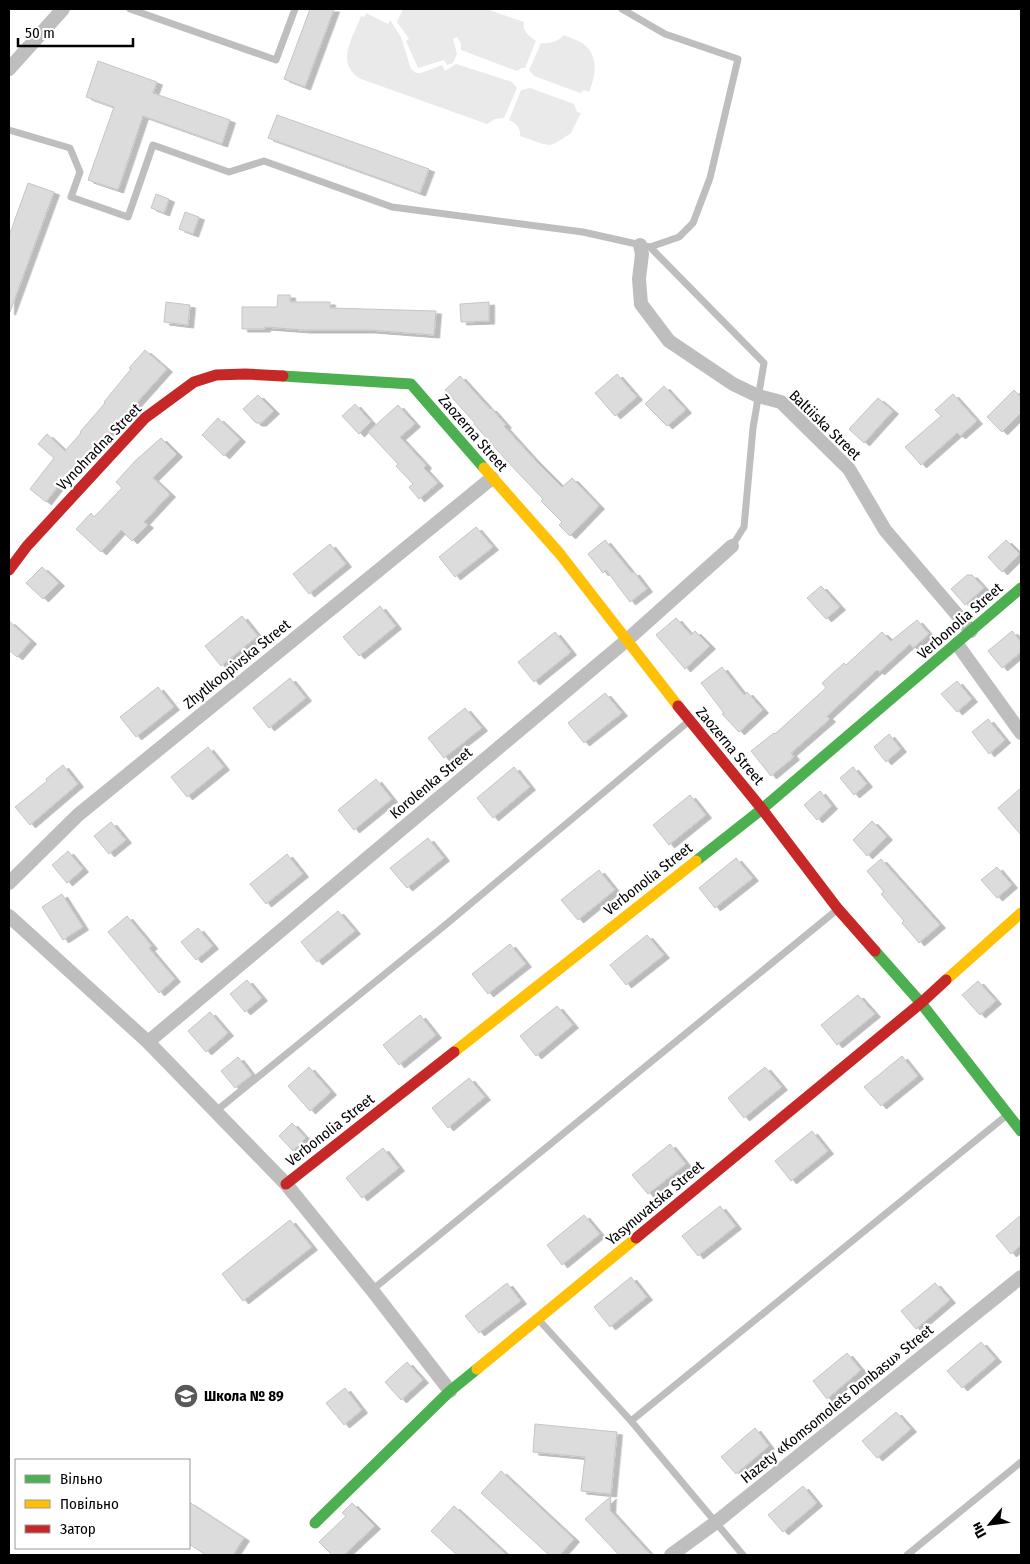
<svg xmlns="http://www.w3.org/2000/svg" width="1030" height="1564" viewBox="0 0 1030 1564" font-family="'Fira Sans Condensed',sans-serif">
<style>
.green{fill:#eaeaea}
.building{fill:#dcdcdc;stroke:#c5c5c5;filter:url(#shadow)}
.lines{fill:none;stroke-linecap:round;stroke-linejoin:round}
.lane{stroke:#bebebe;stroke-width:7}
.street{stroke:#bebebe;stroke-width:14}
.fast{stroke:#4caf50;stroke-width:11}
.slow{stroke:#ffc107;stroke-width:11}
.jam{stroke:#c62828;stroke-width:11}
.labels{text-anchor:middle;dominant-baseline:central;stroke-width:4.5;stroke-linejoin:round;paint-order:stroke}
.street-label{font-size:15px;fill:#000;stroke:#fff}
.poi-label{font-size:15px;font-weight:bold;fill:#000;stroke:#fff;text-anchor:start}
</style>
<defs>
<filter id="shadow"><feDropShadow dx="5.5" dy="3" stdDeviation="0" flood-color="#0004"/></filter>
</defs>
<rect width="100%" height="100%" fill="#fff"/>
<path class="green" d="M 403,9 L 486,9 L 524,22 C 522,31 529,36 536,41 L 525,68 L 522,68 L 517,71 L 461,50 L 461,43 L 457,37 L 453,39 L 457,54 L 453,63 L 447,65 L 444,60 L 418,68 L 406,41 L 409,39 L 397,22 Z
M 366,13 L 388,24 L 390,20 L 401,37 L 411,69 L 416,73 L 421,73 L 442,65 L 445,71 L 456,64 L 512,82 L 517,88 L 504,118 L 495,119 L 487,124 L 361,79 C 334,64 353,38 361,16 L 365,17 Z
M 564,35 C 570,38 581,41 586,46 C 599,58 595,78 589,92 L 584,90 L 580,93 L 534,76 L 529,70 L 541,43 C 549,44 558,42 564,35 Z
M 530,88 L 574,104 L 577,112 L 581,113 L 571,133 L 556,143 L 550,145 L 543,144 L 520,136 C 521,128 516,123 509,120 L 521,90 Z"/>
<path class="building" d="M 310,9 L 334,9 L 305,87 L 284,79 Z
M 98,61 L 157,82 L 153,93 L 230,120 L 222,144 L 143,116 L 118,190 L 88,180 L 114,107 L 86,97 Z
M 277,115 L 429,169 L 420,193 L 268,138 Z
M 28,183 L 54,192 L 10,312 L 9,312 L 9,236 Z
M 156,194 L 169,199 L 164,213 L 151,208 Z
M 185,212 L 199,217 L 193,234 L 179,229 Z
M 278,295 L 290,295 L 290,302 L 330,302 L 330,308 L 436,311 L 434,335 L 370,330 L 304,330 L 265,327 L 265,329 L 242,329 L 242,307 L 277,307 Z
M 166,302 L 190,305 L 188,325 L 164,322 Z
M 489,302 L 489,321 L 461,322 L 460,304 Z
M 145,350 L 167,369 L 72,475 L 69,472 L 46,502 L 30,489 L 54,458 L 38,444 L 47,434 L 65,451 L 81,433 L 80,432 L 105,403 L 104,402 L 131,369 L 129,368 Z
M 617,374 L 637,397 L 615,416 L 595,393 Z
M 460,376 L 490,409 L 491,408 L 506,425 L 504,426 L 534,459 L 562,487 L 572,478 L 599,506 L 570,536 L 559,525 L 562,522 L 541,501 L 543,499 L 506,460 L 474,424 L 475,423 L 445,390 Z
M 664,386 L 686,410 L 667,426 L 645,404 Z
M 1014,390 L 1021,398 L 1021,413 L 1002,432 L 987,417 Z
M 953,394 L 977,421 L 960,436 L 957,433 L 921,465 L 905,447 L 941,416 L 935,410 Z
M 258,395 L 274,411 L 261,423 L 256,423 L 243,409 Z
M 878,398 L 893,411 L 864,443 L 849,429 Z
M 355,404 L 371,422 L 359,434 L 342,416 Z
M 398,405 L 415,424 L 400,437 L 426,465 L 424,468 L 438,483 L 419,499 L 409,487 L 413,484 L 396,466 L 398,464 L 368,432 Z
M 218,418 L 240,439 L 224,456 L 202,435 Z
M 161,438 L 177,454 L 153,478 L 170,494 L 144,522 L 148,525 L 132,541 L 121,530 L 101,552 L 76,529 L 91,513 L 94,517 L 122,488 L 116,482 L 135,461 Z
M 476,527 L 493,547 L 455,577 L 439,557 Z
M 605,540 L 632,573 L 634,572 L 647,589 L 630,602 L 606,570 L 603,573 L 588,554 Z
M 1006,540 L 1020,554 L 1002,572 L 988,557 Z
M 330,544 L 346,564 L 309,594 L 293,574 Z
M 42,567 L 59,583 L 43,599 L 26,583 Z
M 967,575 L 972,575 L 984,588 L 965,605 L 951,589 Z
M 821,586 L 840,607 L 826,619 L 807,598 Z
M 380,606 L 396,626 L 359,656 L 343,637 Z
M 242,616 L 258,636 L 221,666 L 205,646 Z
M 676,618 L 691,635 L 695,631 L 710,646 L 685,669 L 656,635 Z
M 917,620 L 929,634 L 913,648 L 910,644 L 879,672 L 877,670 L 827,716 L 830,719 L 791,753 L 794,757 L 771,776 L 751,751 L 774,733 L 775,734 L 826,688 L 822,683 L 844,663 L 846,665 L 882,632 L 891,641 Z
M 9,621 L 31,641 L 17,657 L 9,650 Z
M 1012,631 L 1021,642 L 1021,652 L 1002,668 L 988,651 Z
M 555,632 L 571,652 L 534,682 L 518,662 Z
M 722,667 L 744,695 L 747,692 L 763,710 L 739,732 L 722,714 L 724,713 L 701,683 Z
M 290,678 L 306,698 L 269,728 L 253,708 Z
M 957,681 L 972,699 L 957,712 L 941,694 Z
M 158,687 L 174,707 L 136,737 L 120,717 Z
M 605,693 L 622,713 L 584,743 L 568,723 Z
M 465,708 L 482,728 L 444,758 L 428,738 Z
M 988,719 L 1005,740 L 989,754 L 972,732 Z
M 889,734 L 901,749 L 886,762 L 874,747 Z
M 208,747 L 224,767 L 187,797 L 171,777 Z
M 63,765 L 78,784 L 30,825 L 15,807 L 47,781 L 46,779 Z
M 514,767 L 530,787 L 493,818 L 477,798 Z
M 853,767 L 867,784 L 854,795 L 840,778 Z
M 376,779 L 392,799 L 354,830 L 338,810 Z
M 1021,788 L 1021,835 L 998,808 Z
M 820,791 L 832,806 L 817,820 L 804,805 Z
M 690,795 L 706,815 L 669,845 L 653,825 Z
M 872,821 L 887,837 L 867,856 L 853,840 Z
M 111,822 L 126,840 L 109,854 L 94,836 Z
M 428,838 L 444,858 L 407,888 L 390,868 Z
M 68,851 L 83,869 L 67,883 L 52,865 Z
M 287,854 L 303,874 L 266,904 L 250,884 Z
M 736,858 L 753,878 L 715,908 L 699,888 Z
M 881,859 L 940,925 L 919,943 L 902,923 L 904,921 L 881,894 L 884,892 L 867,871 Z
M 997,867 L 1012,885 L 997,898 L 981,880 Z
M 599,870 L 615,890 L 578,920 L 561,900 Z
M 62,894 L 83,927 L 63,940 L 42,907 Z
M 338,911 L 355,931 L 317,962 L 301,942 Z
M 127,916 L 152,946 L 149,948 L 175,979 L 159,993 L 108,932 Z
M 198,928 L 213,946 L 196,960 L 181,942 Z
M 647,935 L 664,955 L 626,985 L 610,965 Z
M 510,944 L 526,964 L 488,994 L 472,974 Z
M 247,980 L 262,998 L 245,1012 L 230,994 Z
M 978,981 L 996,1001 L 980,1015 L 962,995 Z
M 858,995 L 875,1014 L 837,1045 L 821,1025 Z
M 557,1006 L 573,1025 L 536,1056 L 520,1036 Z
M 210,1012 L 228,1033 L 206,1052 L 188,1031 Z
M 420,1015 L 436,1035 L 399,1065 L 383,1045 Z
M 902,1056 L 918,1076 L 881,1106 L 864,1087 Z
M 238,1057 L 252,1075 L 235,1088 L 221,1071 Z
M 309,1067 L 331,1092 L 310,1111 L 288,1086 Z
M 765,1067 L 782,1087 L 744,1118 L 728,1098 Z
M 469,1078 L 485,1097 L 448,1128 L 432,1108 Z
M 292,1123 L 306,1138 L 293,1151 L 279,1136 Z
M 812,1131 L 828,1151 L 791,1181 L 775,1161 Z
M 670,1144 L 686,1164 L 648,1194 L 632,1175 Z
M 383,1148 L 399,1168 L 362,1198 L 346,1178 Z
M 720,1206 L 736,1226 L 698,1256 L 682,1236 Z
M 584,1215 L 600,1234 L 562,1265 L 547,1245 Z
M 1021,1215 L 1021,1245 L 1011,1254 L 996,1236 Z
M 290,1220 L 312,1247 L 243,1301 L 222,1274 Z
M 631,1277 L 647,1297 L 610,1327 L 594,1307 Z
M 507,1283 L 521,1301 L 479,1333 L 465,1316 Z
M 935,1283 L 950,1300 L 916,1329 L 901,1311 Z
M 981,1342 L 996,1359 L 962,1388 L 947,1371 Z
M 847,1353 L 861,1370 L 827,1399 L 813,1381 Z
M 407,1362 L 423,1380 L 401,1400 L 385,1382 Z
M 345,1388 L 362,1410 L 344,1425 L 326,1403 Z
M 896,1412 L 911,1429 L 877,1458 L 862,1441 Z
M 535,1424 L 617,1432 L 611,1494 L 581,1491 L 585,1457 L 533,1452 Z
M 755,1428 L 769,1446 L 736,1474 L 721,1457 Z
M 501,1471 L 574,1539 L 560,1555 L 549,1555 L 481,1493 Z
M 803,1486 L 817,1503 L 783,1532 L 768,1515 Z
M 611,1496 L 610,1510 L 651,1555 L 619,1555 L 585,1519 Z
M 189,1502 L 244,1538 L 233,1555 L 206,1555 L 189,1544 Z
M 352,1503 L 375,1526 L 344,1555 L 332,1555 L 319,1542 L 346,1516 L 342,1513 Z
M 454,1506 L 507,1555 L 457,1555 L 431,1531 Z"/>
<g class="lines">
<path class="lane" d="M 130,9 L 276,60 L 295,9
M 622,9 L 665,34 L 738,59 L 710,178 L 693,223 L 679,237 L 650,247
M 9,130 L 70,148 L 80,172 L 71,197 L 128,217 L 153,145 L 229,172 L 264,161 L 392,207 L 583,232 L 650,247 L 764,363 L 753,428 L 744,527 L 732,546
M 216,1111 L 444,926 L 689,721
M 372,1290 L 838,909
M 538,1319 L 631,1421 L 743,1555
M 631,1421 L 1007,1115
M 907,1555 L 1021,1462"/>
<path class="street" d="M 9,69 L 63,9
M 640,245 L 642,254 L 639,279 L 641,304 L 669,341 L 733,384 L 758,396 L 781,402 L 849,469 L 885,530 L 971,631
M 957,644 L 1021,733
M 9,883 L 78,815 L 492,478
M 9,916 L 148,1042 L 286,1184 L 372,1290 L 450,1391
M 148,1042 L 627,640 L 732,546
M 671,1555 L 715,1523 L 1021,1277"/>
<path class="fast" d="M 283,376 L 411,384 L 484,468
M 696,861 L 762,809 L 1021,588
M 875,951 L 921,1003 L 1021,1131
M 315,1523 L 450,1391 L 477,1369"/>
<path class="slow" d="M 484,468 L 560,554 L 678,706
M 946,980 L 1021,913
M 454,1052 L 696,861
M 477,1369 L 636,1238"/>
<path class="jam" d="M 9,570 L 27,546 L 145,418 L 194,382 L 216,375 L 245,374 L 283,376
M 678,706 L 762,809 L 838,909 L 875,951
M 286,1184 L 454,1052
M 636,1238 L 921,1003 L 946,980"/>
</g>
<defs>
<g id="school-disc" transform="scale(1.25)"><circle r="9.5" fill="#595959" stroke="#fff"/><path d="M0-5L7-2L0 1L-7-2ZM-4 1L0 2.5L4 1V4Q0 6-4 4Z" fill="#fff"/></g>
</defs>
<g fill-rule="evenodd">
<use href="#school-disc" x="186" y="1396"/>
</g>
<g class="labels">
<g class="street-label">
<text transform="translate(825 425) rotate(44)">Baltiiska Street</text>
<text transform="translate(473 433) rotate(49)">Zaozerna Street</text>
<text transform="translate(99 447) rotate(-46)">Vynohradna Street</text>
<text transform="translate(960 621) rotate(-41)">Verbonolia Street</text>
<text transform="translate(237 664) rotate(-39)">Zhytlkoopivska Street</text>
<text transform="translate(730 746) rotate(50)">Zaozerna Street</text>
<text transform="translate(431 783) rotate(-40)">Korolenka Street</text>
<text transform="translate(648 879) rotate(-38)">Verbonolia Street</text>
<text transform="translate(330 1130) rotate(-38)">Verbonolia Street</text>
<text transform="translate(655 1203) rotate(-40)">Yasynuvatska Street</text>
<text transform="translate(837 1404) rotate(-39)">Hazety «Komsomolets Donbasu» Street</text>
</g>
<g class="poi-label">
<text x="204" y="1396">Школа № 89</text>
</g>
</g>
<rect width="1030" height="1564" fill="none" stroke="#000000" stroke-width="20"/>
<rect x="15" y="1459" width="175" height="90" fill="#ffffff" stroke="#999999"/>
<rect x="25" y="1475" width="25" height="8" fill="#4caf50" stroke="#999999"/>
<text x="60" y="1484" font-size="15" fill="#000000">Вільно</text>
<rect x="25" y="1500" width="25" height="8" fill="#ffc107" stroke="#999999"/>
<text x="60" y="1509" font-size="15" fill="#000000">Повільно</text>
<rect x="25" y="1525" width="25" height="8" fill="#c62828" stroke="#999999"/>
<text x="60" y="1534" font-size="15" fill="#000000">Затор</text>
<g transform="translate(990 1524) rotate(241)" stroke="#ffffff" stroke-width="4" paint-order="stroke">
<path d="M0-4L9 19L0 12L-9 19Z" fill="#000000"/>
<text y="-8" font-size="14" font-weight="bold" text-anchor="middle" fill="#000000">Пн</text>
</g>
<path d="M18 38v8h115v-8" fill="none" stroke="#000000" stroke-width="2.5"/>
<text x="25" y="38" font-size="15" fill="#000000" stroke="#ffffff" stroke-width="4" paint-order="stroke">50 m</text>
</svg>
